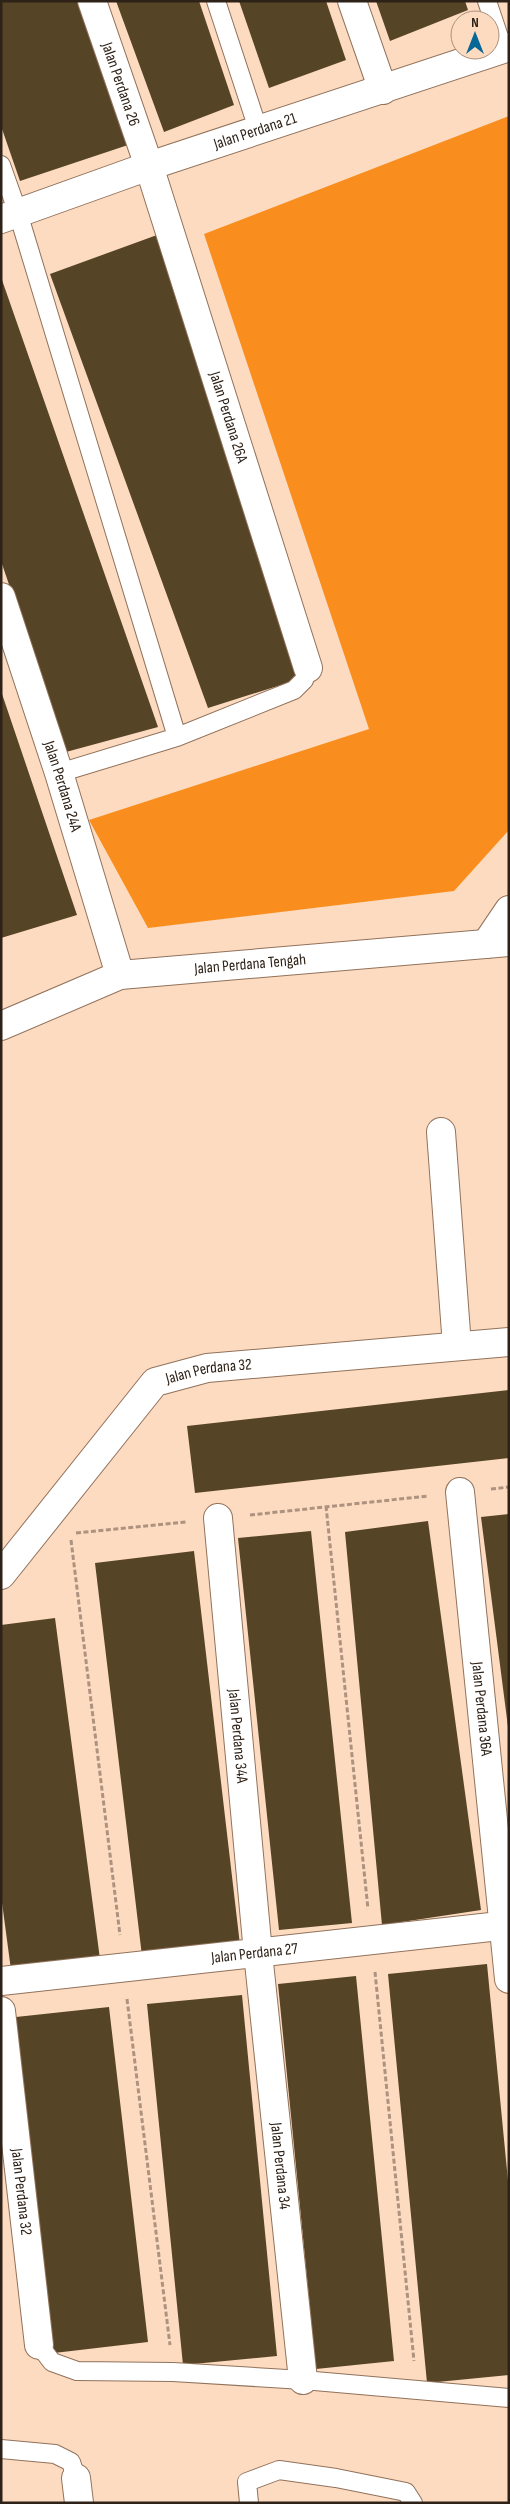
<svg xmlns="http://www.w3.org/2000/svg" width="510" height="2504" viewBox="0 0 510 2504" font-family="'Sofia Sans Condensed',sans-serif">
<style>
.forest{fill:#f98e1f}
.building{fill:#564426}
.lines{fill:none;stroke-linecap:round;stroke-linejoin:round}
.lane-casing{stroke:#91725b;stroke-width:20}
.street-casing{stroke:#91725b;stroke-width:30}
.path{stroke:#ad937f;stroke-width:3;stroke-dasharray:5 2.5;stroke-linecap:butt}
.lane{stroke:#fff;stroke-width:18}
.street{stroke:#fff;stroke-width:28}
.labels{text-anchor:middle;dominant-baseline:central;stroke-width:5;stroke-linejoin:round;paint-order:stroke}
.street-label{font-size:16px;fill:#2e2218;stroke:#fddbc1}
</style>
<rect width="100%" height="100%" fill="#fddbc1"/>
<path class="forest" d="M 509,116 L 509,830 L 454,891 L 148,928 L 89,820 L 369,729 L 204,234 Z"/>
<path class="building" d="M 1,1 L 78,1 L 128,145 L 20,181 L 1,126 Z
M 116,1 L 199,1 L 234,105 L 164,132 Z
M 239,1 L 326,1 L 346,60 L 269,88 Z
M 376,1 L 465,1 L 468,10 L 390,41 Z
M 157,235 L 300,679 L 208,708 L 50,274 Z
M 2,280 L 158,727 L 66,752 L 1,561 Z
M 1,691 L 77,915 L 1,938 Z
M 509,1390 L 509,1458 L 195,1493 L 187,1426 Z
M 509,1514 L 509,1727 L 508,1727 L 481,1517 Z
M 428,1521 L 481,1910 L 382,1925 L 345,1532 Z
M 311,1531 L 352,1923 L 279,1930 L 238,1538 Z
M 194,1551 L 240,1945 L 142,1956 L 95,1563 Z
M 55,1618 L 100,1959 L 11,1970 L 1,1895 L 1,1625 Z
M 487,1964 L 509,2191 L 509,2375 L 427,2383 L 388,1974 Z
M 356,1976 L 394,2361 L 316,2369 L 278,1984 Z
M 242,1995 L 277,2356 L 183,2365 L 147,2004 Z
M 109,2007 L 148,2342 L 54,2353 L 16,2017 Z"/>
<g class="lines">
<g class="lane-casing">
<path id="lane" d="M 216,1 L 258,129
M 487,1 L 503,49
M 1,165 L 18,213 L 177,737
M 59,773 L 177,737 L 294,690 L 304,680 L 308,668
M 39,2345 L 52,2362 L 77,2371 L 173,2372 L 303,2380 L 509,2398
M 1,2449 L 55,2454 L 71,2462 L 76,2478
M 249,2503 L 247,2482 L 279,2470 L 336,2478 L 406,2492 L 413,2503"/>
</g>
<g class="street-casing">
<g id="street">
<path id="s1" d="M 92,1 L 149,166 L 308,668"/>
<path d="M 352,1 L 383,90"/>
<path id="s2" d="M 1,219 L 149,166 L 509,47"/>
<path id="s3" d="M 1,597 L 59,773 L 120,975"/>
<path d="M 486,944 L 509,910"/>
<path id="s4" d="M 1,1026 L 120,975 L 509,942"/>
<path d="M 441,1132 L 457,1346"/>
<path id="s5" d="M 460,1492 L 509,1979"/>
<path id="s6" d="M 218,1518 L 258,1953 L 303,2380"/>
<path id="s7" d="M 1,1575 L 155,1382 L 207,1368 L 509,1342"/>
<path id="s8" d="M 1,1981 L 509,1925"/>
<path id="s9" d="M 1,2011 L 39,2345"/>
<path d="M 76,2478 L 79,2503"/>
</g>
</g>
<path class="path" d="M 491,1489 L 509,1487
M 326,1506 L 368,1909
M 250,1515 L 428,1496
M 76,1533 L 186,1522
M 71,1540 L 120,1935
M 375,1972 L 414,2361
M 127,1999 L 170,2345"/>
<use href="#lane" class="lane"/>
<use href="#street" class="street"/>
</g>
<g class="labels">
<g class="street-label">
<text stroke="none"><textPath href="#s1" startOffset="88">Jalan Perdana 26</textPath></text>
<text stroke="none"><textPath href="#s2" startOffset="269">Jalan Perdana 21</textPath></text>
<text stroke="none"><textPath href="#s1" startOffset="438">Jalan Perdana 26A</textPath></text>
<text stroke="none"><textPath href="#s3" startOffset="199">Jalan Perdana 24A</textPath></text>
<text stroke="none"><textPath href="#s4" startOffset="260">Jalan Perdana Tengah</textPath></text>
<text stroke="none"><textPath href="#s7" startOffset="302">Jalan Perdana 32</textPath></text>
<text stroke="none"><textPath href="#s5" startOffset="218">Jalan Perdana 36A</textPath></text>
<text stroke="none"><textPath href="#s6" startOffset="219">Jalan Perdana 34A</textPath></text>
<text stroke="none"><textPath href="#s8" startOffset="255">Jalan Perdana 27</textPath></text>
<text stroke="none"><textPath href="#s6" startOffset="651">Jalan Perdana 34</textPath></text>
<text stroke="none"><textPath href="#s9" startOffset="182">Jalan Perdana 32</textPath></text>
</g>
</g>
<rect width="510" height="2504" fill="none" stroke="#2e2218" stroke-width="5"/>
<g transform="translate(475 35)"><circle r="24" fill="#fddbc1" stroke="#aa917d"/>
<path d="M0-4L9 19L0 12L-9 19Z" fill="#076796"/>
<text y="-8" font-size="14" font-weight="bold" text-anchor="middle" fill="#2e2218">N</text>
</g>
</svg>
